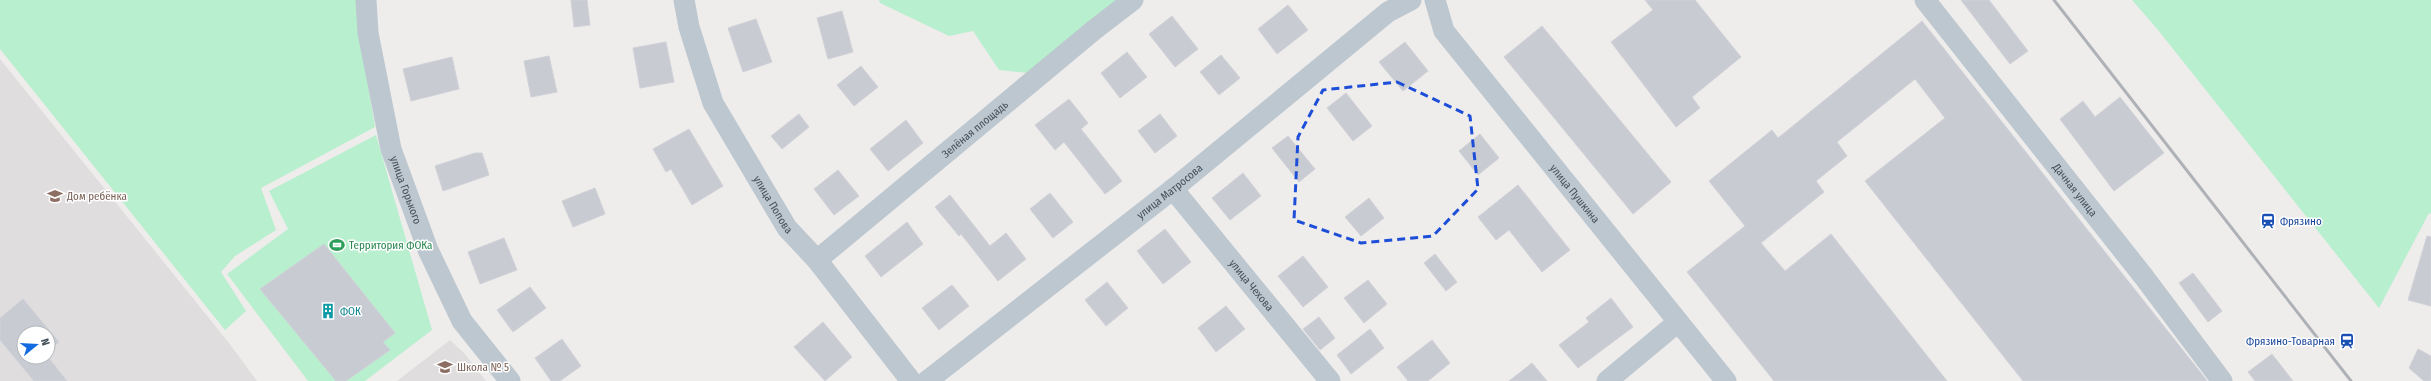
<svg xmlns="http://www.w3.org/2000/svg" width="2431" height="381" viewBox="0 0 2431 381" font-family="'Fira Sans Condensed',sans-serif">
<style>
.education{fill:#e0ddde;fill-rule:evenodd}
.green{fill:#b8efce}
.building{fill:#c9cbd2;stroke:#d0d2d8}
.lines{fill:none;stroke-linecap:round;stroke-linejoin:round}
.minor{stroke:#bcc7cf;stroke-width:21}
.rail{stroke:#aeb2b7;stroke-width:3}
.marked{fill:none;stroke:#1d4ed8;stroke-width:3;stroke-dasharray:8 5;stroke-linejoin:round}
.labels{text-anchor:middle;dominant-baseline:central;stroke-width:3;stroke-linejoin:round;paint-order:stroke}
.street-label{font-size:11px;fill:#44505a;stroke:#fff}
.education-label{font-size:11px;fill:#785e54;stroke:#fff;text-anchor:start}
.transit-label{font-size:11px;fill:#164399;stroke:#fff;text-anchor:start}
.leisure-label{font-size:11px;fill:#27864d;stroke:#fff;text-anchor:start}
.culture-label{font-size:11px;fill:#0d838f;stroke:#fff;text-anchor:start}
</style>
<rect width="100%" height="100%" fill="#efecec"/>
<path class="education" d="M 0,59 L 229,343 L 257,381 L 0,381 ZM 24,333 L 48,333 L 48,357 L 24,357 Z
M 450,340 L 464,353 L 486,381 L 397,381 Z"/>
<path class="green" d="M 0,0 L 357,0 L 359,34 L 375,127 L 261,188 L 276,230 L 235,256 L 221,272 L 246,311 L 225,330 L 0,49 Z
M 879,0 L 1117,0 L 1028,73 L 999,70 L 973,31 L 949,36 L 880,3 Z
M 2132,0 L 2431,0 L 2431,214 L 2429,213 L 2379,308 L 2158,30 Z
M 376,135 L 432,330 L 365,381 L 308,381 L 227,274 L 288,229 L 269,191 Z"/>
<path class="building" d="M 571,0 L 587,0 L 590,25 L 574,27 Z
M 1645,0 L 1695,0 L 1741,57 L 1692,97 L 1700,108 L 1676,127 L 1611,42 L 1653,10 Z
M 1961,0 L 1989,0 L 2028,51 L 2010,64 Z
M 1288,5 L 1308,30 L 1277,54 L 1258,29 Z
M 842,11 L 853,52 L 828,59 L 817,18 Z
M 1172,16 L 1198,49 L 1175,67 L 1149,34 Z
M 756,19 L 772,62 L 743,72 L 728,28 Z
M 1922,21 L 2201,373 L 2207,381 L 2023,381 L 1865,181 L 1945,118 L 1915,79 L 1837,142 L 1847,156 L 1816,181 L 1824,192 L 1761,243 L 1785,271 L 1831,234 L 1947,381 L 1774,381 L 1687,272 L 1745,226 L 1709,181 L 1772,130 L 1778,138 Z
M 1542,26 L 1671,182 L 1633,214 L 1504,57 Z
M 666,42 L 674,82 L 640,88 L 633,48 Z
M 1405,42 L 1428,71 L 1403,91 L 1379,62 Z
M 1127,52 L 1147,77 L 1120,98 L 1101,73 Z
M 1221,55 L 1240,78 L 1219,95 L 1200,72 Z
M 549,56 L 557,92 L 531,97 L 524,61 Z
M 452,57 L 459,89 L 411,101 L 403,69 Z
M 861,66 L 878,87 L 854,106 L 837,85 Z
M 1346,93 L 1372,126 L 1353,141 L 1327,108 Z
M 2120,97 L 2164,153 L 2114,191 L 2060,119 L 2083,101 L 2095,117 Z
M 1069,99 L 1088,123 L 1081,129 L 1122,181 L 1105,194 L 1064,142 L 1055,150 L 1035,125 Z
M 799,114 L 809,127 L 782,149 L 771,136 Z
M 1160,114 L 1177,136 L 1155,153 L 1138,131 Z
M 906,120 L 923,143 L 888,171 L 870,149 Z
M 689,129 L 723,186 L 692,205 L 671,169 L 666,172 L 653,149 Z
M 1480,134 L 1499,158 L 1478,175 L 1459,151 Z
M 1288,136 L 1315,169 L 1299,182 L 1272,148 Z
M 475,153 L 482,153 L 489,175 L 443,191 L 435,166 Z
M 838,170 L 859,196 L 834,215 L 814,189 Z
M 1243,173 L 1261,196 L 1230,220 L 1212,198 Z
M 1518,185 L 1570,250 L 1542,272 L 1509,230 L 1496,240 L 1478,217 Z
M 595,188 L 605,214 L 573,227 L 562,201 Z
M 1050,193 L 1073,222 L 1053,238 L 1030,209 Z
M 950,195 L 990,246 L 1006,233 L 1026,259 L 998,281 L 961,234 L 959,236 L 935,207 Z
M 1369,198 L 1384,218 L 1361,236 L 1345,217 Z
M 907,222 L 923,244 L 881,277 L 865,256 Z
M 1165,229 L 1191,262 L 1163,284 L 1137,251 Z
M 2427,236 L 2431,237 L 2431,306 L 2408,300 Z
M 504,238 L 517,270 L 480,284 L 468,252 Z
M 324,244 L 395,333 L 383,342 L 390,350 L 346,381 L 336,381 L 260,289 Z
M 1435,254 L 1457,282 L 1446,291 L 1424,263 Z
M 1303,256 L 1328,287 L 1303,307 L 1278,276 Z
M 2193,273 L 2222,311 L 2208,322 L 2179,283 Z
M 1368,280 L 1387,304 L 1364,323 L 1344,298 Z
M 1107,282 L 1128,308 L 1106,326 L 1085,300 Z
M 952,285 L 969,306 L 939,330 L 922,308 Z
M 530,287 L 546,308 L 513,332 L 497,310 Z
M 1611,298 L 1633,327 L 1578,368 L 1559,345 L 1589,322 L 1586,318 Z
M 23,299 L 59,342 L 48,350 L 48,333 L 24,333 L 24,357 L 48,357 L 67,381 L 34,381 L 0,340 L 0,318 Z
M 1226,306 L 1245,329 L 1216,352 L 1198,328 Z
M 1319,317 L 1335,338 L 1320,350 L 1303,329 Z
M 823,322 L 852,357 L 825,381 L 794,347 Z
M 1370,329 L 1384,348 L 1351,374 L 1337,355 Z
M 562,339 L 581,366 L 560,381 L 551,381 L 535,358 Z
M 1432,340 L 1450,363 L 1428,381 L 1408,381 L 1397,367 Z
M 2418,349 L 2431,356 L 2431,381 L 2424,381 L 2409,368 Z
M 2272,354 L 2293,381 L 2255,381 L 2248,372 Z
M 1532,363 L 1547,381 L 1509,381 Z"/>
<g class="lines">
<g class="minor">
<path id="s1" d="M 366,0 L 368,33 L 391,149 L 428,250 L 462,321 L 510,381"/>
<path id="s2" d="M 684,0 L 689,27 L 713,103 L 787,228 L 817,260 L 911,381"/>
<path id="s3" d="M 1435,0 L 1444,31 L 1726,381"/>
<path id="s4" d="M 1925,0 L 2144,277 L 2222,381"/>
<path id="s5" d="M 1173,189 L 1330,381"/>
<path id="s6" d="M 817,260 L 1094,30 L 1133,0"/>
<path id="s7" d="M 927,381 L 1173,189 L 1388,12 L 1411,0"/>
<path d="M 1607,381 L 1678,322"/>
</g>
<path class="rail" d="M 2054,0 L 2351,381"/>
</g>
<path class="marked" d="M 1397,82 L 1470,116 L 1478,189 L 1433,236 L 1361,243 L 1294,220 L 1298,137 L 1323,90 Z"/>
<defs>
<g id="school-bare" transform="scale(1.2)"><path d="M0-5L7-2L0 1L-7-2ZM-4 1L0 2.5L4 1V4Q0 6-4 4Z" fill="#8d6e63" stroke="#fff" stroke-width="2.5" paint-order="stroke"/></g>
<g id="station-bare" transform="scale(1.2)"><path d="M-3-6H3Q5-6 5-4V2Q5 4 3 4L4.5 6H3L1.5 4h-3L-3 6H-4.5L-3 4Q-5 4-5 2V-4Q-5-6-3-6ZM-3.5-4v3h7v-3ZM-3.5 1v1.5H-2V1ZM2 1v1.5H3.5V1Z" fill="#1a4fb4" stroke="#fff" stroke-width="2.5" paint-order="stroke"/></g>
<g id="stadium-bare" transform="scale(1.2)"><path d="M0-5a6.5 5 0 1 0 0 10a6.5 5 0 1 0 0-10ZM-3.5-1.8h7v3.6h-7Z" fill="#2e9e5b" stroke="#fff" stroke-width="2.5" paint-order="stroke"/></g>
<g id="building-bare" transform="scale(1.2)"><path d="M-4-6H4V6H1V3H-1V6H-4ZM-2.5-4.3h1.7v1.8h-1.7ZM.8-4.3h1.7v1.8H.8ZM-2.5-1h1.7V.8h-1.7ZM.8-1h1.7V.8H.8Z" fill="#0f9aa8" stroke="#fff" stroke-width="2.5" paint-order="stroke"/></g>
</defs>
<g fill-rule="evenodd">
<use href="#school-bare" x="55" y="196"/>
<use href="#station-bare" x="2268" y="221"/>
<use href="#stadium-bare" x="337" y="245"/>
<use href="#building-bare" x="328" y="311"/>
<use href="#station-bare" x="2347" y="341"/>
<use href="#school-bare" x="445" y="367"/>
</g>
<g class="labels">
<g class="street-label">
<text stroke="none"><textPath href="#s6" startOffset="205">Зелёная площадь</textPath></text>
<text stroke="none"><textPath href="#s4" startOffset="242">Дачная улица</textPath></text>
<text stroke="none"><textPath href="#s1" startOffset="195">улица Горького</textPath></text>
<text stroke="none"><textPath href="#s7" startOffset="308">улица Матросова</textPath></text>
<text stroke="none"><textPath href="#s3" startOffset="241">улица Пушкина</textPath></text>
<text stroke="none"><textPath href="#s2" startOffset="225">улица Попова</textPath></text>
<text stroke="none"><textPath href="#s5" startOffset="124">улица Чехова</textPath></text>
</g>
<g class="education-label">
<text x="67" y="196">Дом ребёнка</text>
<text x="457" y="367">Школа № 5</text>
</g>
<g class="transit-label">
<text x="2280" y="221">Фрязино</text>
<text x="2335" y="341" text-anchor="end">Фрязино-Товарная</text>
</g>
<g class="leisure-label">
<text x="349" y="245">Территория ФОКа</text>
</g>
<g class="culture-label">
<text x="340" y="311">ФОК</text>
</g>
</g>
<g transform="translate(36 345) rotate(72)"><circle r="19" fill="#ffffff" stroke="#b4b9bd"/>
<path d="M0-3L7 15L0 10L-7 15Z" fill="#146be1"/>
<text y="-6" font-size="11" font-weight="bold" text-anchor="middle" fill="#44505a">N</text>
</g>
</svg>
